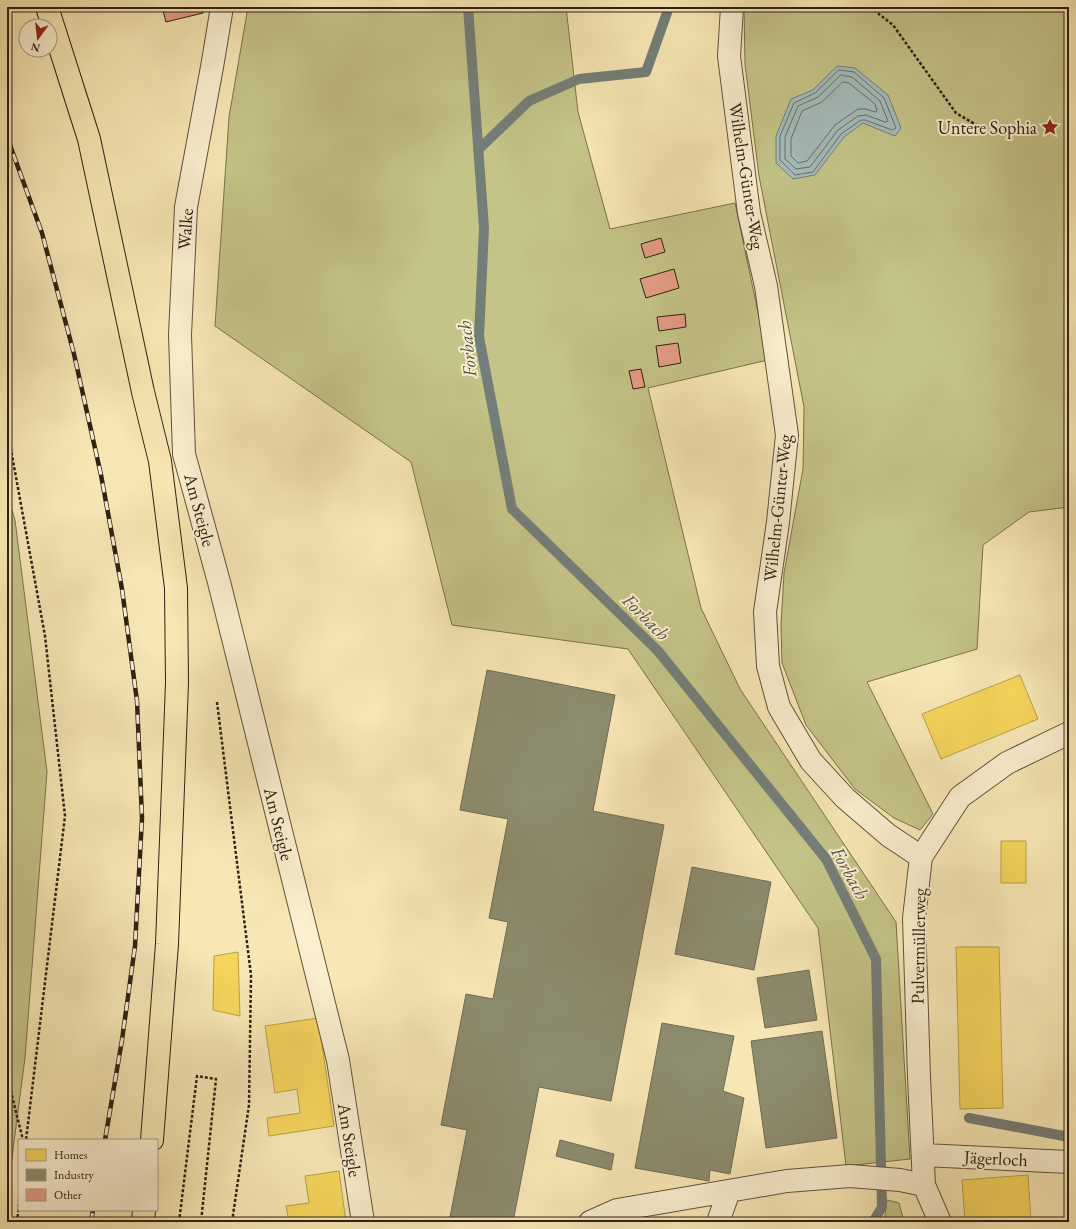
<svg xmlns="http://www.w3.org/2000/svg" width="1076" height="1229" viewBox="0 0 1076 1229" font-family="'EB Garamond',serif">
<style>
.green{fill:#c4c388;stroke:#79724e}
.water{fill:#a3bcba;stroke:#747e78}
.homes{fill:#f6d55c;stroke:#ba9f47}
.industry{fill:#8c8c6e;stroke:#706c53}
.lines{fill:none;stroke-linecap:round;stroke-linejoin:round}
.shore{stroke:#686e68;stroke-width:1}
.stream{stroke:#747e78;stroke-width:10}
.building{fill:#e49c84;stroke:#2e2115}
.street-casing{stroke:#60523d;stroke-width:24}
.primary-casing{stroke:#2e2115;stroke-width:24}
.path{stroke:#2e2115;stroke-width:2.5;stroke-dasharray:3 2;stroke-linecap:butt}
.street{stroke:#faefcf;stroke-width:22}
.primary{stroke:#f7e7b5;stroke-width:22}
.rail-casing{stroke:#2e2115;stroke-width:4.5}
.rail{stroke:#faefcf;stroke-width:3;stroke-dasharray:9;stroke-linecap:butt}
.labels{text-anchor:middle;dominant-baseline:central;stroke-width:4;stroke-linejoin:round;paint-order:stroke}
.poi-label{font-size:18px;fill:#2e2115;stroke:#faefcf;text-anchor:end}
.street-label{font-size:18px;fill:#2e2115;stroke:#faefcf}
.water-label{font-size:19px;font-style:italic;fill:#515047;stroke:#faefcf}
</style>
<rect width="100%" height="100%" fill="#f7e7b5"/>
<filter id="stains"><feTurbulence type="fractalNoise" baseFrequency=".005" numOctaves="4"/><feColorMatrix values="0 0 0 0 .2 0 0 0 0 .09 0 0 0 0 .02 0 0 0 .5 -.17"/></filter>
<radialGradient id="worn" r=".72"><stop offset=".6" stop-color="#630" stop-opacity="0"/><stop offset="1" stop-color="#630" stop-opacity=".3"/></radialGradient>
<path class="green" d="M 248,7 L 566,7 L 578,112 L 610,229 L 735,203 L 768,360 L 648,388 L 701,608 L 740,689 L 896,922 L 910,1159 L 846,1166 L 818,928 L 628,649 L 452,625 L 411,462 L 215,326 L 229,117 Z
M 744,7 L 1069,7 L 1069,507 L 1029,512 L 983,545 L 977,649 L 867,682 L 933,814 L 920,830 L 894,818 L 855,789 L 806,725 L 782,663 L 781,625 L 784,573 L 803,469 L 804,407 L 759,176 L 745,64 Z
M 7,494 L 15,520 L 47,772 L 25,1058 L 7,1195 Z
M 887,1200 L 899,1203 L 903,1218 L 902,1222 L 884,1222 Z"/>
<path class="water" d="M 837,66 L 855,68 L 888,95 L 901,128 L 895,136 L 863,123 L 844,137 L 815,175 L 793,179 L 776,163 L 776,136 L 791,99 L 813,90 Z"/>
<path class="homes" d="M 1020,675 L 1038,719 L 941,759 L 922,714 Z
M 1001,841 L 1026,841 L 1026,883 L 1001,883 Z
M 956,947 L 999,947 L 1003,1108 L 960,1109 Z
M 238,952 L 240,1016 L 213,1010 L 214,956 Z
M 318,1018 L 334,1126 L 269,1136 L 267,1118 L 300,1113 L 297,1089 L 275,1093 L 265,1026 Z
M 339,1171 L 346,1222 L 289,1222 L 286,1206 L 309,1203 L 305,1176 Z
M 1028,1175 L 1031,1222 L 965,1222 L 962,1180 Z"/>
<path class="industry" d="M 487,670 L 615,695 L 593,811 L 664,825 L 611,1101 L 539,1087 L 513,1222 L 449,1222 L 467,1130 L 441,1125 L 466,994 L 493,999 L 508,922 L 489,918 L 508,819 L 460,810 Z
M 692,867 L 771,882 L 754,970 L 675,954 Z
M 809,970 L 817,1020 L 765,1028 L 757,978 Z
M 662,1023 L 734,1036 L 723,1091 L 744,1098 L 730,1174 L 710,1170 L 709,1181 L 635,1168 Z
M 822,1031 L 837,1138 L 766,1148 L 751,1041 Z
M 560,1140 L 614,1154 L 611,1170 L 556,1156 Z"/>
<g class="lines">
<path class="shore" d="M 839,70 L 854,72 L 884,98 L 896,128 L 892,130 L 865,120 L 861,120 L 841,134 L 813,172 L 795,175 L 780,160 L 780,136 L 794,103 L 815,93 Z
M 841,75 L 852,77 L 880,101 L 888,121 L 885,122 L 866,115 L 858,116 L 838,130 L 810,167 L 796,169 L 785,159 L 785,137 L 798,106 L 818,97 Z
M 843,82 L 849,83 L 875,104 L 877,111 L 875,112 L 866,109 L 858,109 L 835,125 L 807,161 L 798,163 L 791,156 L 791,139 L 802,111 L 822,102 Z"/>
<path class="stream" d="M 468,7 L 484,228 L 479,337 L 512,509 L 658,651 L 826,859 L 876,959 L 882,1207 L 873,1222
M 478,150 L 529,101 L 579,79 L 646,72 L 669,7
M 969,1118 L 1069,1137"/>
</g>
<path class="building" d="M 162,7 L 202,7 L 203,13 L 166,22 Z
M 661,238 L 665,252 L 645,258 L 641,244 Z
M 674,269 L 679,288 L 646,298 L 640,279 Z
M 685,314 L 686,327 L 659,331 L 657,317 Z
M 678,343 L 681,363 L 659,367 L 656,346 Z
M 641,369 L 645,387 L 633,389 L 629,371 Z"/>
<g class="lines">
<g class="street-casing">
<path id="street" d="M 222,7 L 212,67 L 186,207 L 180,335 L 184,454 L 219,582 L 338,1060 L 363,1222
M 732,7 L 729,56 L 749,213 L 766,286 L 787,435 L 778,522 L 765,612 L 768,666 L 779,707 L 811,761 L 845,798 L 888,835 L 921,857
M 923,1155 L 1069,1162
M 590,1222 L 617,1210 L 787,1181 L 850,1176 L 900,1180 L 924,1185
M 718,1222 L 729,1191
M 940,1222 L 924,1185 L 919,1077 L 914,918 L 921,857 L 960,797 L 1007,763 L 1069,733"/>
</g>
<g class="primary-casing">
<path id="primary" d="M 47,7 L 89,139 L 143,392 L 160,461 L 176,588 L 177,683 L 167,944 L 152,1140
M 143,1222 L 144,1210"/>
</g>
<path class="path" d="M 870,7 L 893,25 L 956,113 L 985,130 L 1003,130
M 7,428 L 45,636 L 65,816 L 26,1140
M 217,702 L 251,975 L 249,1105 L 232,1222
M 7,1076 L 23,1140
M 17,1222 L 19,1204
M 179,1222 L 197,1076 L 216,1079 L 201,1222"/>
<use href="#street" class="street"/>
<use href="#primary" class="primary"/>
<g class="rail-casing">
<path id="rail" d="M 7,137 L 42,233 L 74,354 L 101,475 L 122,589 L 137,701 L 142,818 L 135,946 L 122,1040 L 105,1140
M 91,1222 L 93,1210"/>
</g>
<use href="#rail" class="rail"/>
</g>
<defs>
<g id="sight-bare" transform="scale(1.38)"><path d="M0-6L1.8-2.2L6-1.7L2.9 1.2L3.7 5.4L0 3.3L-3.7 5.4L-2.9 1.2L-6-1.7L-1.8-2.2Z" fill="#8f2418" stroke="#faefcf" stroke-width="2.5" paint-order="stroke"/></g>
</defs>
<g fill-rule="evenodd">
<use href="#sight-bare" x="1050" y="127"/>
</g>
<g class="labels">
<g class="poi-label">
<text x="1037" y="127">Untere Sophia</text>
</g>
<g class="street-label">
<text transform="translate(747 176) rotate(81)">Wilhelm-Günter-Weg</text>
<text transform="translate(185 229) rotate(-86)">Walke</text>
<text transform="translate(777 508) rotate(-84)">Wilhelm-Günter-Weg</text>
<text transform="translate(200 510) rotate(75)">Am Steigle</text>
<text transform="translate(279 824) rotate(76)">Am Steigle</text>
<text transform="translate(918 946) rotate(-89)">Pulvermüllerweg</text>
<text transform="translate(350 1140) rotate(81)">Am Steigle</text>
<text transform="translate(996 1158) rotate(3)">Jägerloch</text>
</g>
<g class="water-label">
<text transform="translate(467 349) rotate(-96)">Forbach</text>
<text transform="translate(646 617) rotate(45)">Forbach</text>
<text transform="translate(850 873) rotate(61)">Forbach</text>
</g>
</g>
<rect width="1076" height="1229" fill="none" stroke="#f7e7b5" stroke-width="24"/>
<rect x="8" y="8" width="1060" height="1213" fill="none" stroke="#2e2115" stroke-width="2"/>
<rect x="12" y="12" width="1052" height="1205" fill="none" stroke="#2e2115"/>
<rect x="18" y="1139" width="140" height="72" fill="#faefcf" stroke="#a89d85"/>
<rect x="26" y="1149" width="20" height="12" fill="#f6d55c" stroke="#a89d85"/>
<text x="54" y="1159" font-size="12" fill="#2e2115">Homes</text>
<rect x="26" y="1169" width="20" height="12" fill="#8c8c6e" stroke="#a89d85"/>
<text x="54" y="1179" font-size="12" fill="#2e2115">Industry</text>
<rect x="26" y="1189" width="20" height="12" fill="#e49c84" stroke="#a89d85"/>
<text x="54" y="1199" font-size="12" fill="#2e2115">Other</text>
<g transform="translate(38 38) rotate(195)"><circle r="19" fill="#faefcf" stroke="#a89d85"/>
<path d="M0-3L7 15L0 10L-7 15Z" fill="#8f2418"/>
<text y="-6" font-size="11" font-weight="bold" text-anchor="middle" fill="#2e2115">N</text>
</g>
<rect width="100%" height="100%" filter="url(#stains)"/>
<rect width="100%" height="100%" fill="url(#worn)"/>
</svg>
